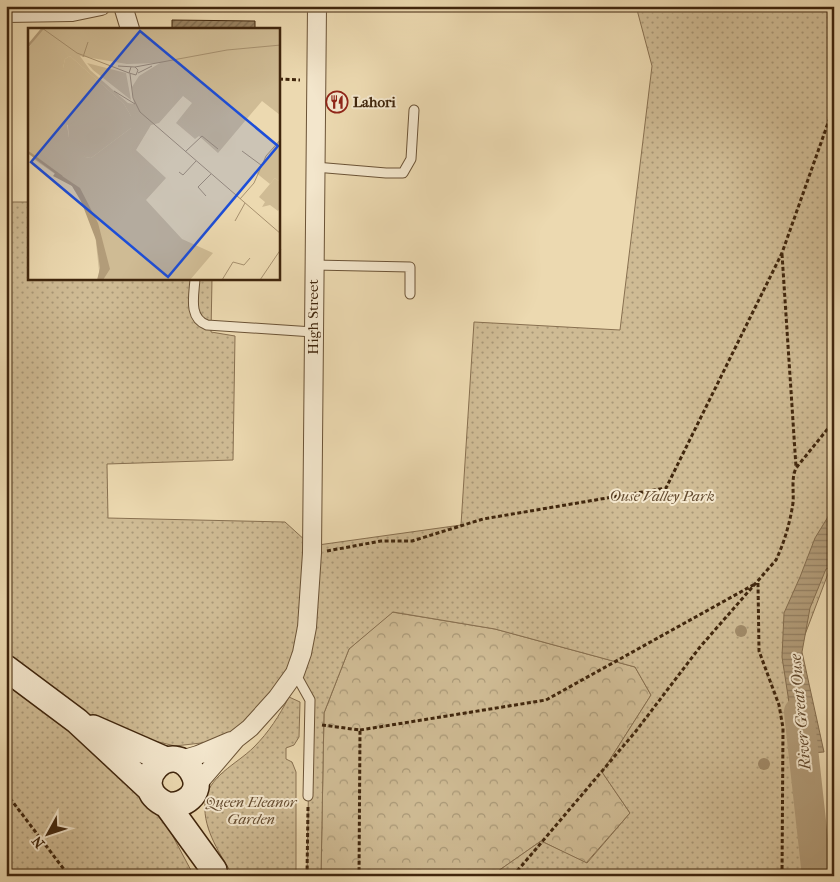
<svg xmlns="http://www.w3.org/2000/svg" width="840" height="882" viewBox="0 0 840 882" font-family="'IM FELL French Canon',serif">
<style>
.forest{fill:url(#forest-crowns);stroke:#887050}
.park{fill:url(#park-dots);stroke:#887050}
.water{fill:url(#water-rules);stroke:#846d4e}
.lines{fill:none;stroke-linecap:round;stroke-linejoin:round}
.river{stroke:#b29c79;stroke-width:30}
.building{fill:url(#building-hatch);stroke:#40260d}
.lane-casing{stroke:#6b5336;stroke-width:11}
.street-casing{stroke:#6b5336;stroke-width:20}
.secondary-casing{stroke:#40260d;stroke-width:28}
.path{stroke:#40260d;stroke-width:3;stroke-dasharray:4 2.5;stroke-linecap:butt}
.lane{stroke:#f3e6cc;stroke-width:9}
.street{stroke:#f3e6cc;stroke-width:18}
.secondary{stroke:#f3e6cc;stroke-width:25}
.tree{fill:#a18b69}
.labels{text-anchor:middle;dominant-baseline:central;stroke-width:4;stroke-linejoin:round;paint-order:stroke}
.poi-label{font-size:15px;font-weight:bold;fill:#40260d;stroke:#f3e6cc;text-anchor:start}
.street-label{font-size:15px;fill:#40260d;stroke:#f3e6cc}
.park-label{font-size:15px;font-style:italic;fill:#644b2f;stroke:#f3e6cc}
.water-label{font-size:16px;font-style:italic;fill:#62492d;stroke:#f3e6cc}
.inset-river{fill:none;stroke:#b29c79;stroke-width:2.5}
.inset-road{fill:none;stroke:#a7916f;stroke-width:1}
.view{fill:#1d4ed8;fill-opacity:0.15;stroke:#1d4ed8;stroke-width:2.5}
.inset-edge{fill:none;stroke:#40260d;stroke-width:2.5}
</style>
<defs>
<pattern id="forest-crowns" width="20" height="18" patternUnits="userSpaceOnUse" patternTransform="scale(1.25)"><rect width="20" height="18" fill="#cfbb94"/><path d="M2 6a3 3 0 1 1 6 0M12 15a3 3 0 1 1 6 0" fill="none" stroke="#a99877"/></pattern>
<pattern id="park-dots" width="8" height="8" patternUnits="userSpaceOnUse" patternTransform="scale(1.25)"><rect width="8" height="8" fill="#cfbb94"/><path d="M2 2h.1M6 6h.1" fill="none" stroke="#a99877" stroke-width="1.8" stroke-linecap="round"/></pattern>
<pattern id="water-rules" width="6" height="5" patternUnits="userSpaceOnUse" patternTransform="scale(1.25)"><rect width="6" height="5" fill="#b29c79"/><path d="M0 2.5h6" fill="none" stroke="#927f62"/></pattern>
<pattern id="building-hatch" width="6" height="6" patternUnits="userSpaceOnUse" patternTransform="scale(1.25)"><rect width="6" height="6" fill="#998362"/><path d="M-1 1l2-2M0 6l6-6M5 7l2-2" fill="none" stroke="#7e6b4f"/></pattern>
</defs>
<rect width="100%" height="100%" fill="#ecd9b0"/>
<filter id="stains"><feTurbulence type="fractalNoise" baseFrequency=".004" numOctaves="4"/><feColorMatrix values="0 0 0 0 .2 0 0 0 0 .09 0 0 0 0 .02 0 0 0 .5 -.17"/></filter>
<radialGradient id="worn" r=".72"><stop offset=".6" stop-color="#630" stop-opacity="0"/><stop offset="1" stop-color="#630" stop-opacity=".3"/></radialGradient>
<path class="forest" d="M 392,612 L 495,629 L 635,667 L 651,695 L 602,772 L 630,813 L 586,863 L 541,841 L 491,876 L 321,876 L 324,713 L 349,649 Z"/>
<path class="park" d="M 636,6 L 834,6 L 834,558 L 798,653 L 816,872 L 815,876 L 491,876 L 541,841 L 587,863 L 630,813 L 602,772 L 651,695 L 635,667 L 495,629 L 393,612 L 349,649 L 324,713 L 321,876 L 307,876 L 310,700 L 295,673 L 236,739 L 175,746 L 122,733 L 138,793 L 169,829 L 194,876 L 6,876 L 6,202 L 29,202 L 29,279 L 212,279 L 211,332 L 235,336 L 233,460 L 107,464 L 108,518 L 285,522 L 307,542 L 318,545 L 461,525 L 474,322 L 620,330 L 652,66 Z
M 289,697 L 300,702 L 299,737 L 294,745 L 286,748 L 286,759 L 292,762 L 296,772 L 296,876 L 233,876 C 221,855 203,830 205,804 C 207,776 236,765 254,747 C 269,732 279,716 289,697 Z"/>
<path class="water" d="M 834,507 L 834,566 L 826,569 L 810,608 L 802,652 L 824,752 L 797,754 L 782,657 L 784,613 L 800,577 L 815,538 Z"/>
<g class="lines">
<path class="river" d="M 799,712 L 817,876"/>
</g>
<path class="building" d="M 172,20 L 255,21 L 255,29 L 172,29 Z"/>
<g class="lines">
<g class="lane-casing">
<path id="lane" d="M 315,167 L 386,173 L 403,173 L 411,159 L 414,110
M 314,265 L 410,267 L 410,294
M 195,279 C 194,295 188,318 207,325 L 313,332
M 295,673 L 310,700 L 308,796"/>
</g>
<g class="street-casing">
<path id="street" d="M 123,6 L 130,29
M 6,13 L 72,12 L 101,6
M 181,760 L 198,755 L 231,741
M 195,787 L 236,739 L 250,728 L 277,698 L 295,673 L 302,653 L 307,627 L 312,553 L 317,6"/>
</g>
<g class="secondary-casing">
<path id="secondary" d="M 6,668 L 77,721 L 150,789
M 93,728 L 166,760
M 167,805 C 183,807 203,794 194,775 C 174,733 122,785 167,805 L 214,870"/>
</g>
<path class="path" d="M 279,79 L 300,80
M 782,254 L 796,467
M 327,551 L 381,541 L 412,541 L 483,519 L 666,488 L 782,253 L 834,106
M 758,583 L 759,651 L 779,705 L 783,728 L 782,876
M 322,725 L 360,730 L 359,876
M 360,730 L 546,700 L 755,584
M 6,793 L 69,876
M 307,876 L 308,806
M 513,876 L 636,731 L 700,647 L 776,560 C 784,543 790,523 793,503 C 794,491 791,479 796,468 L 834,421"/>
<use href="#lane" class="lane"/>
<use href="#street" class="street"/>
<use href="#secondary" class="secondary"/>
</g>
<g class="tree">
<circle cx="741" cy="631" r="6"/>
<circle cx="764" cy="764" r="6"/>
</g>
<defs>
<g id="restaurant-ring" transform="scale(1.125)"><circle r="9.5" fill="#f3e6cc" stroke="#8f2418" stroke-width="1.5"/><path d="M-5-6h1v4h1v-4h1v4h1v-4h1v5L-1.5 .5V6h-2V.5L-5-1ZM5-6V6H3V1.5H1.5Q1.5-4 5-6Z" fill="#8f2418"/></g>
</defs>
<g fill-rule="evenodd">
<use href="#restaurant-ring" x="337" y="102"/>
</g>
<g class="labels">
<g class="poi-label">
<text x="353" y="102">Lahori</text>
</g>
<g class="street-label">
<text transform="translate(313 317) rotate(-90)">High Street</text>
</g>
<g class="park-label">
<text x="662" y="496">Ouse Valley Park</text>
<text x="251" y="802">Queen Eleanor<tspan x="251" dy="17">Garden</tspan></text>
</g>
<g class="water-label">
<text transform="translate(800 712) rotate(-95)">River Great Ouse</text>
</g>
</g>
<g transform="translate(28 28)">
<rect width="252" height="252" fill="#ecd9b0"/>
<path d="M 42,28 L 96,76 L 103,88 L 103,100 L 63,130 L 57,129 L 41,110 L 35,40 L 37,31 Z" fill="#cfbb94"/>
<path d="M 247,150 L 252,154 L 252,180 L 250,183 L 242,177 L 234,179 L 237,174 L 231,169 Z" fill="#cfbb94"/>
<path d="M 14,0 L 252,0 L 252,87 L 234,73 L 190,125 L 171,108 L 167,111 L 148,95 L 164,75 L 155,68 L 131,95 L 123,97 L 108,122 L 138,150 L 118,172 L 154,211 L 185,225 L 162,252 L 72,252 L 66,196 L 44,158 L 7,132 L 0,120 L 0,21 ZM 42,28 L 96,76 L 103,88 L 103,100 L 63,130 L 57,129 L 51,111 L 41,110 L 39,97 L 48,93 L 50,77 L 35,40 L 37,31 ZM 52,28 L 99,36 L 132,35 L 111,48 L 104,59 L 106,76 L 100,75 L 62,42 ZM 59,35 L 98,45 L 103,72 L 65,42 ZM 252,112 L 252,154 L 247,150 L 242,156 L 227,144 Z" fill="#cfbb94" fill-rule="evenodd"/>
<path d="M 28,144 L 52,160 L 70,195 L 82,241 L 75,252 L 69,252 L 72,240 L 68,212 L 53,173 L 44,158 L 25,148 Z" fill="#b29c79"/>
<path class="inset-river" d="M 0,18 L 15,0M 0,124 L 34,149"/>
<path class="inset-road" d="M 14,0 L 49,25 L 101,45M 55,29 L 60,14M 90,38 L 107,39 L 110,42 L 108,47 L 101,45 L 103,39M 107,39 L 199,22 L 253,17M 110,45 L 124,38M 102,46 L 105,70 L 112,84 L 253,206M 86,63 L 107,76M 214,123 L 233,137M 157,124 L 174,108 L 190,121M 151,144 L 155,147 L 168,133M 178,168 L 170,159 L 183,146M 212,171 L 226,155 L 238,128 L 253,111M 207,193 L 217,175M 194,252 L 205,234 L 216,237 L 222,230M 232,252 L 253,221"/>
<path class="view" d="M 112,3 L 250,118 L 140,249 L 3,134 Z"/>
<rect width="252" height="252" class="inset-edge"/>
</g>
<rect width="840" height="882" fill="none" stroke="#ecd9b0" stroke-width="25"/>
<rect x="8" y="8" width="825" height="867" fill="none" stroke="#40260d" stroke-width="2.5"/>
<rect x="12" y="12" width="815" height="857" fill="none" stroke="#40260d"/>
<g transform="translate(48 834) rotate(230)" stroke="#f3e6cc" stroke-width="4" paint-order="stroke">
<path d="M0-4L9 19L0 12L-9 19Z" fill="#40260d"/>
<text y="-8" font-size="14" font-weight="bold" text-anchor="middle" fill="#40260d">N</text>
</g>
<rect width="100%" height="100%" filter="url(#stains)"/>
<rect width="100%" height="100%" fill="url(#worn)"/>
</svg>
